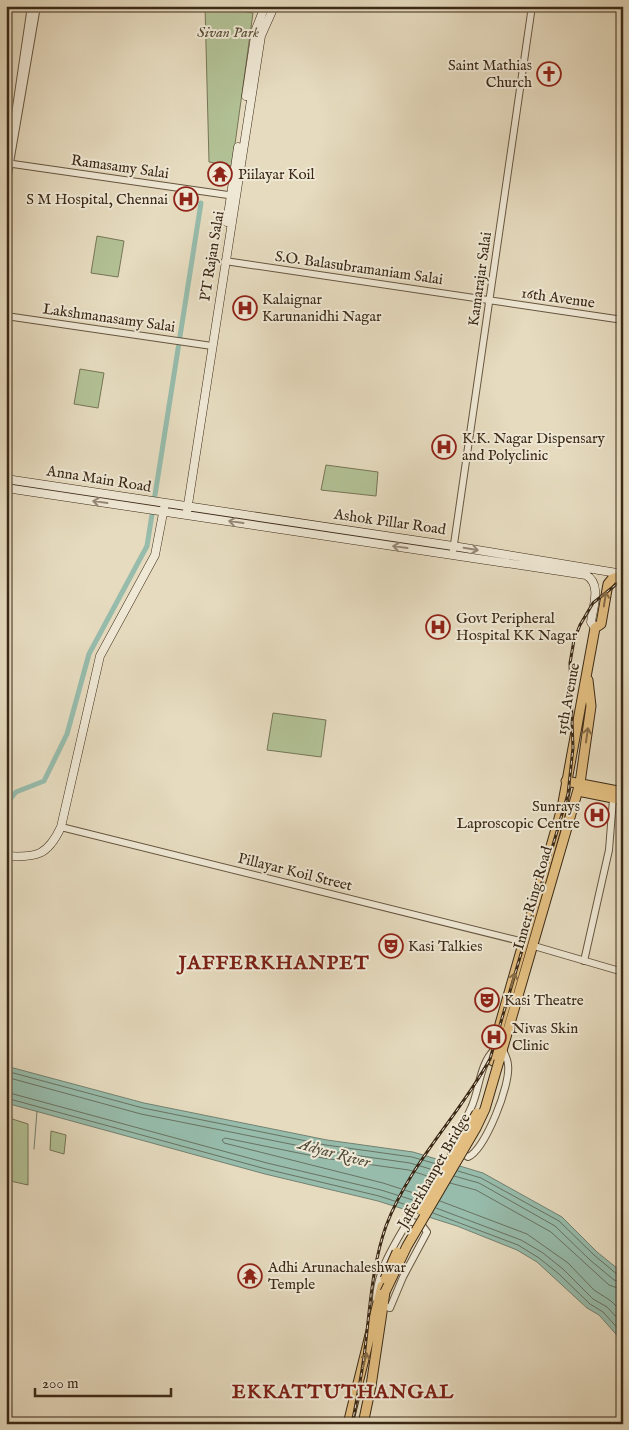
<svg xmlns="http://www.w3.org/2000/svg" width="629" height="1430" viewBox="0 0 629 1430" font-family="'IM FELL English',serif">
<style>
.green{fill:#b2c195;stroke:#767556}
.water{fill:#97bcac;stroke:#728170}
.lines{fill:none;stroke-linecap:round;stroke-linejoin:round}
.shore{stroke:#697261;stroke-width:1}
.stream{stroke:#728170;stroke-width:1}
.canal{stroke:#97bcac;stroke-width:5}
.tertiary-casing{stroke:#665640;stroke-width:8}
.secondary-casing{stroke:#3b2916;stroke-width:9}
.primary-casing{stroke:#3b2916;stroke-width:11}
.tertiary{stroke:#efe8d5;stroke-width:6}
.secondary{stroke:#efe8d5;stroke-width:8}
.primary{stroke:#e3be80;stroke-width:9}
.rail-casing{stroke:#3b2916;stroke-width:3}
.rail{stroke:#efe8d5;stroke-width:1;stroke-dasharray:4;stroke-linecap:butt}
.primary-bridge-casing{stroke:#3b2916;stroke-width:11;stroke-linecap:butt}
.primary-bridge{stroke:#e3be80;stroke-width:9}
.oneway{stroke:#958876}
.oneway2{stroke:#876c46}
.labels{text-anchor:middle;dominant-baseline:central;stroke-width:4;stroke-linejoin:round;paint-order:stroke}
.park-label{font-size:15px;font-style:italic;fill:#594f36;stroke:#efe8d5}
.poi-label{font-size:15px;fill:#3b2916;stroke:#efe8d5;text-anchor:start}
.street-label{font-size:15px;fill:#3b2916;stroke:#efe8d5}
.water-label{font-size:16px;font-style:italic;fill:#524e3c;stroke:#efe8d5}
.district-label{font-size:20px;font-weight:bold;letter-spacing:1px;fill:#7a1f14;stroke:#efe8d5}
</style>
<rect width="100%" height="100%" fill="#e6dbbf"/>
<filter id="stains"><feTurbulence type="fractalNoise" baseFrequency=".004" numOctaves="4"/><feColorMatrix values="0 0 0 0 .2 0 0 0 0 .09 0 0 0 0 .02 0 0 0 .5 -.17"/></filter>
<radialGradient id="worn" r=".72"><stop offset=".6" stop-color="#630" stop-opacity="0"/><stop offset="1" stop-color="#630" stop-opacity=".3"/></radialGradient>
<path class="green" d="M 205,6 L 253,13 L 232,166 L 209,162 Z
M 97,236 L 124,241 L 118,277 L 91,273 Z
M 80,369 L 104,373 L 98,408 L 74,404 Z
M 326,465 L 378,472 L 376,496 L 321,490 Z
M 273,713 L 326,720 L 321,757 L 267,750 Z
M 6,1117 L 28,1124 L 28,1185 L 6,1180 Z
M 51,1131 L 66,1135 L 64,1154 L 50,1150 Z"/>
<path class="water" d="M 6,1066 L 144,1103 L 327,1140 L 413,1152 L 483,1173 L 562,1217 L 597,1252 L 623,1273 L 623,1342 L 599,1315 L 587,1308 L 537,1262 L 517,1250 L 457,1226 L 378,1201 L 265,1174 L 6,1103 Z"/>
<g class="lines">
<path class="shore" d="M 6,1071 L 143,1108 L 326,1145 L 412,1157 L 440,1165
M 6,1077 L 141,1114 L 325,1151 L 410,1163 L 437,1171
M 6,1092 L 267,1163 L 381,1190 L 419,1202
M 6,1098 L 266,1169 L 379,1196 L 416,1208
M 458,1171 L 481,1178 L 559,1221 L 594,1255 L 618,1275 L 623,1276
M 454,1176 L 479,1183 L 555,1226 L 590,1260 L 614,1280 L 623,1282
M 450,1183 L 476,1190 L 551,1232 L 609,1285 L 623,1290
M 423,1196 L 383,1183 L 224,1143 L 222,1140 L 225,1138 L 323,1158 L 409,1170 L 433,1178
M 440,1201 L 527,1234 L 568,1263 L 594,1290 L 611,1301 L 623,1313
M 436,1208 L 521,1240 L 543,1253 L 563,1269 L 593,1299 L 607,1307 L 623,1324
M 433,1213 L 518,1245 L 539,1258 L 559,1274 L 590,1304 L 603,1312 L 623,1334"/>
<path class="stream" d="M 34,1149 L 37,1111"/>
<path class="canal" d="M 6,804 L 16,792 L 44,781 L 67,734 L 89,654 L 147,546 L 201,203"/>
<g class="tertiary-casing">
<path id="tertiary" d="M 10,148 L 31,6
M 6,163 L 235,196
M 6,186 L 37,6
M 225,261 L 623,320
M 6,316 L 212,346
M 453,551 L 532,6
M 61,827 L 524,942
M 534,946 L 623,972
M 584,961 L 609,850 L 613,799
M 495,1049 C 479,1064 480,1089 471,1108 C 466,1120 458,1131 452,1142 L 451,1147 L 468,1157 C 485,1150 511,1084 508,1065 C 508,1060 505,1054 503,1050
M 376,1299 C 377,1271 394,1245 408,1221 L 421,1224 L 427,1232 L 403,1277 L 390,1308 L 383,1306"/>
</g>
<g class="secondary-casing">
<path id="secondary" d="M 246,96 L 256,29 L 265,6
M 227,222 L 238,147
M 6,479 L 453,546 L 623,574
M 6,488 L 586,575 C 602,584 593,607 591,622 L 595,628
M 187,511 L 261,36 L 273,9 L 277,6
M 6,856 C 37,858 48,855 61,827 L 100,656 L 155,555 L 164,508"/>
</g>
<g class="primary-casing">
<path id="primary" d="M 566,781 L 623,792
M 578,791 L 623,800
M 493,1061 L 500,1024 L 562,808 L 595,628 L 601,624 L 608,584 L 612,579 L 623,575
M 499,1061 L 580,783 L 591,706 L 588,680
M 348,1424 L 382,1286
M 363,1424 L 371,1386 L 385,1292"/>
</g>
<use href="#tertiary" class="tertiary"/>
<use href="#secondary" class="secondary"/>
<use href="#primary" class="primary"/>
<g class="rail-casing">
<path id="rail" d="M 352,1424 C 357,1399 362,1374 365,1349 C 370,1307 372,1266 386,1226 C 410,1163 458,1117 490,1059 L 568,794 L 573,748 L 570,663 L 574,640 L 580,625 L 593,603 L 623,579"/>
</g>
<use href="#rail" class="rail"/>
<g class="primary-bridge-casing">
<path id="primary-bridge" d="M 421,1210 L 477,1113
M 385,1279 L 397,1252
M 385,1292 L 407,1246 L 476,1128 L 485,1109 L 499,1061"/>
</g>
<use href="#primary-bridge" class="primary-bridge"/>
</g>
<defs><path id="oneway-shaft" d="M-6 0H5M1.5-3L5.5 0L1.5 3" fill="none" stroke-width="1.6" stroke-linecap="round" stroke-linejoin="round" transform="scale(1.25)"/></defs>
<g class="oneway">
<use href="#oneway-shaft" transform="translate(100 502) rotate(-172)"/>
<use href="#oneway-shaft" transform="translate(236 522) rotate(-172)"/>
<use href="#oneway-shaft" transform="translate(400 547) rotate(-172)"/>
<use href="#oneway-shaft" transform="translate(471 549) rotate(9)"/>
</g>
<g class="oneway2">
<use href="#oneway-shaft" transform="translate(605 599) rotate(-81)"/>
<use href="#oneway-shaft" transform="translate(587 735) rotate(-82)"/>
<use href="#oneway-shaft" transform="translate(513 980) rotate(-75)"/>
<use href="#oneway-shaft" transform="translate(365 1360) rotate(-75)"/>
</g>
<defs>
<g id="church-ring" transform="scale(1.25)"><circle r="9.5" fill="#efe8d5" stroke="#8f2418" stroke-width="1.5"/><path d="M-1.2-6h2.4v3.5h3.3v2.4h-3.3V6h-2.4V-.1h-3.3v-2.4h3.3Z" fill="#8f2418"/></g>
<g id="temple-ring" transform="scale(1.25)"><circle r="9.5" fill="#efe8d5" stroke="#8f2418" stroke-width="1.5"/><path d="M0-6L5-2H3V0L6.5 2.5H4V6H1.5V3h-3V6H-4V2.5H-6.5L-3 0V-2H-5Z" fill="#8f2418"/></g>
<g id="hospital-ring" transform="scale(1.25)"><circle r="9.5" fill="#efe8d5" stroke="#8f2418" stroke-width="1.5"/><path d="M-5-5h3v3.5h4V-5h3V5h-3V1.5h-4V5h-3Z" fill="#8f2418"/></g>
<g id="theatre-ring" transform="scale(1.25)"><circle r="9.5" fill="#efe8d5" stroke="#8f2418" stroke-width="1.5"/><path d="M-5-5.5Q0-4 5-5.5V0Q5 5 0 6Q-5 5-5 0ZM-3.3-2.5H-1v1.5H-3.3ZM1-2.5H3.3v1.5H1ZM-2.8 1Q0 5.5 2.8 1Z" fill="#8f2418"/></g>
</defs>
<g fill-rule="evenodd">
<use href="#church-ring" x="549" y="74"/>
<use href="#temple-ring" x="220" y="174"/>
<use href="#hospital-ring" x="186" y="199"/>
<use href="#hospital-ring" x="245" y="308"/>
<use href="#hospital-ring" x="444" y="447"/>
<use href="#hospital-ring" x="438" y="627"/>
<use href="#hospital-ring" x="597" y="815"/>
<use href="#theatre-ring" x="391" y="946"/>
<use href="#theatre-ring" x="487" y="1000"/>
<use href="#hospital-ring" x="494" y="1037"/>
<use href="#temple-ring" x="250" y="1276"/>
</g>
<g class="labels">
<g class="park-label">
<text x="228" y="32">Sivan Park</text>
</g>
<g class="poi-label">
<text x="532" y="65" text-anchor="end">Saint Mathias<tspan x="532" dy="17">Church</tspan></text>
<text x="238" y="174">Piilayar Koil</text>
<text x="168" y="199" text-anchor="end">S M Hospital, Chennai</text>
<text x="262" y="299">Kalaignar<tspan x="262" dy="17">Karunanidhi Nagar</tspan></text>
<text x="462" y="438">K.K. Nagar Dispensary<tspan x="462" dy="17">and Polyclinic</tspan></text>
<text x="456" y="618">Govt Peripheral<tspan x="456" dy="17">Hospital KK Nagar</tspan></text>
<text x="580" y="806" text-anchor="end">Sunrays<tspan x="580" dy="17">Laproscopic Centre</tspan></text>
<text x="408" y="946">Kasi Talkies</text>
<text x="504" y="1000">Kasi Theatre</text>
<text x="512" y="1028">Nivas Skin<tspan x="512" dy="17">Clinic</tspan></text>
<text x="268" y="1267">Adhi Arunachaleshwar<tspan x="268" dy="17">Temple</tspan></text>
</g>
<g class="street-label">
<text transform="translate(120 167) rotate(8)">Ramasamy Salai</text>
<text transform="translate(212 256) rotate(-81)">PT Rajan Salai</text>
<text transform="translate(359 268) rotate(8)">S.O. Balasubramaniam Salai</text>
<text transform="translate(480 279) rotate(-82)">Kamarajar Salai</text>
<text transform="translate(558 298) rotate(8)">16th Avenue</text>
<text transform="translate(109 318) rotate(8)">Lakshmanasamy Salai</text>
<text transform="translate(99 479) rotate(9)">Anna Main Road</text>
<text transform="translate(390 522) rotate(8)">Ashok Pillar Road</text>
<text transform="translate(568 699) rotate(-79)">15th Avenue</text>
<text transform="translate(295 872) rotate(14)">Pillayar Koil Street</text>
<text transform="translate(533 898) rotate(-74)">Inner Ring Road</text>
<text transform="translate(434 1171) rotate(-60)">Jafferkhanpet Bridge</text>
</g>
<g class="water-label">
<text transform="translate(334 1154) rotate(15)">Adyar River</text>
</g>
<g class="district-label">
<text x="274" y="963">JAFFERKHANPET</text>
<text x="343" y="1392">EKKATTUTHANGAL</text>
</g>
</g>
<rect width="629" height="1430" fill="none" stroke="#e6dbbf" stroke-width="25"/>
<rect x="8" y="8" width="614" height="1415" fill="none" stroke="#3b2916" stroke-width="2.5"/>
<rect x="12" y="12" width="604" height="1405" fill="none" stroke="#3b2916"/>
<path d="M35 1388v8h136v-8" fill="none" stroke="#3b2916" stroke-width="2.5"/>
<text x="42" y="1388" font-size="15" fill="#3b2916" stroke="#efe8d5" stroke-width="4" paint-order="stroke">200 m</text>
<rect width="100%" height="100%" filter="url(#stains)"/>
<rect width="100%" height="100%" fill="url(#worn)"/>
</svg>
